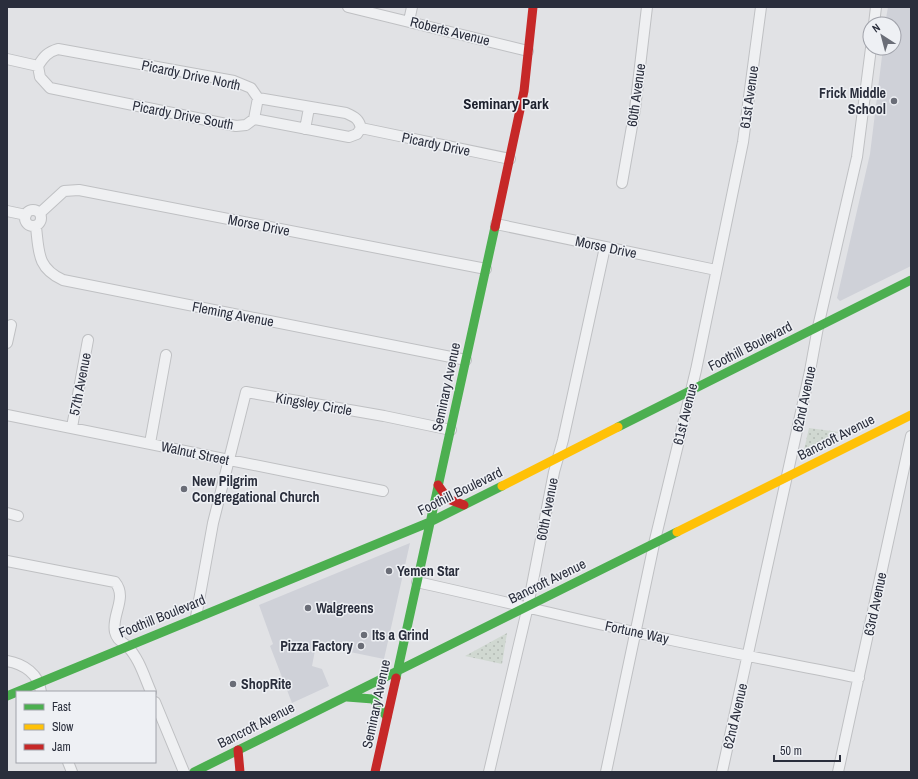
<svg xmlns="http://www.w3.org/2000/svg" width="918" height="779" viewBox="0 0 918 779" font-family="'Archivo Narrow',sans-serif">
<style>
.built{fill:#cfd1d8}
.grass{fill:url(#grass-dots)}
.lines{fill:none;stroke-linecap:round;stroke-linejoin:round}
.street-casing{stroke:#bfc0c3;stroke-width:12}
.street{stroke:#eff0f2;stroke-width:10}
.fast{stroke:#4caf50;stroke-width:9}
.slow{stroke:#ffc107;stroke-width:9}
.jam{stroke:#c62828;stroke-width:9}
.poi-dot{fill:#6a6d77;stroke:#eef0f4;stroke-width:1.5}
.labels{text-anchor:middle;dominant-baseline:central;stroke-width:3;stroke-linejoin:round;paint-order:stroke}
.street-label{font-size:14px;fill:#2a2e3c;stroke:#eef0f4}
.poi-label{font-size:14px;font-weight:bold;fill:#2a2e3c;stroke:#eef0f4;text-anchor:start}
.neighbourhood-label{font-size:15px;font-weight:bold;fill:#1c202d;stroke:#eef0f4}
</style>
<defs>
<pattern id="grass-dots" width="8" height="8" patternUnits="userSpaceOnUse"><rect width="8" height="8" fill="#d0d8d1"/><path d="M2 2h.1M6 6h.1" fill="none" stroke="#b3bab4" stroke-width="1.8" stroke-linecap="round"/></pattern>
</defs>
<rect width="100%" height="100%" fill="#e1e2e5"/>
<path class="built" d="M 888,7 L 911,7 L 911,266 L 840,301 L 837,298 L 870,154 L 883,48 L 894,48 L 894,24 L 885,24 Z
M 410,543 L 384,659 L 316,645 L 312,666 L 322,669 L 329,686 L 292,703 L 270,646 L 273,644 L 259,605 Z"/>
<path class="grass" d="M 809,428 L 839,432 L 804,450 Z
M 507,633 L 502,664 L 465,656 Z"/>
<g class="lines">
<g class="street-casing">
<path id="street" d="M 348,7 L 528,51
M 409,21 L 412,7
M 874,24 L 876,7
M 7,59 L 38,66
M 38,66 L 40,77 L 50,88 L 236,126 L 246,125 L 254,119 L 349,137 L 357,134 L 361,128
M 38,66 C 44,56 48,52 58,49 L 234,81 L 251,88 L 258,98 L 346,113 C 355,117 359,119 361,128
M 254,119 L 258,98
M 361,128 L 510,159
M 305,129 L 309,108
M 622,183 L 635,109 L 647,7
M25 218a8 8 0 1 1 16 0a8 8 0 1 1-16 0Z
M 7,211 L 26,215
M 40,213 L 64,191 L 79,190 L 486,269
M 496,224 L 716,270
M 36,227 C 39,252 37,268 63,280 L 466,360
M 7,343 L 11,325
M 7,415 L 383,491
M 72,427 L 88,340
M 150,443 L 166,355
M 7,513 L 18,516
M 7,561 L 115,582 C 128,598 111,615 115,632 C 117,640 121,641 127,646 C 139,658 144,676 151,692
M 417,582 C 485,597 553,614 621,629 C 700,647 779,662 859,678
M 196,617 L 213,523 L 246,392 L 384,416 L 451,430
M 7,661 C 24,664 39,674 41,692
M 155,702 L 184,772
M 68,762 L 72,772
M 489,772 L 528,606 L 554,472 L 563,440 L 605,247
M 606,772 L 654,544 L 696,370 L 743,142 L 761,7
M 722,772 L 810,371 L 818,327 L 857,157 L 871,48
M 838,772 L 911,436"/>
</g>
<use href="#street" class="street"/>
<path class="fast" d="M 618,427 L 911,280
M 396,678 L 495,227
M 7,696 L 430,522 L 502,486
M 347,697 L 373,699 L 387,717
M 194,772 L 677,532"/>
<path class="slow" d="M 502,486 L 618,427
M 677,532 L 911,415"/>
<path class="jam" d="M 495,227 L 524,91 L 533,7
M 438,485 L 448,499 L 464,505
M 238,750 L 240,772
M 375,772 L 396,678"/>
</g>
<g class="poi-dot">
<circle cx="894" cy="101" r="4"/>
<circle cx="184" cy="489" r="4"/>
<circle cx="389" cy="571" r="4"/>
<circle cx="308" cy="608" r="4"/>
<circle cx="364" cy="635" r="4"/>
<circle cx="361" cy="646" r="4"/>
<circle cx="233" cy="684" r="4"/>
</g>
<g class="labels">
<g class="street-label">
<text transform="translate(450 31) rotate(14)">Roberts Avenue</text>
<text transform="translate(191 75) rotate(12)">Picardy Drive North</text>
<text transform="translate(636 95) rotate(-82)">60th Avenue</text>
<text transform="translate(749 97) rotate(-82)">61st Avenue</text>
<text transform="translate(183 115) rotate(11)">Picardy Drive South</text>
<text transform="translate(436 144) rotate(12)">Picardy Drive</text>
<text transform="translate(259 225) rotate(11)">Morse Drive</text>
<text transform="translate(606 247) rotate(12)">Morse Drive</text>
<text transform="translate(233 314) rotate(11)">Fleming Avenue</text>
<text transform="translate(750 346) rotate(-27)">Foothill Boulevard</text>
<text transform="translate(80 384) rotate(-79)">57th Avenue</text>
<text transform="translate(446 387) rotate(-78)">Seminary Avenue</text>
<text transform="translate(804 399) rotate(-78)">62nd Avenue</text>
<text transform="translate(314 404) rotate(10)">Kingsley Circle</text>
<text transform="translate(685 414) rotate(-76)">61st Avenue</text>
<text transform="translate(836 437) rotate(-27)">Bancroft Avenue</text>
<text transform="translate(195 453) rotate(12)">Walnut Street</text>
<text transform="translate(460 491) rotate(-26)">Foothill Boulevard</text>
<text transform="translate(547 509) rotate(-79)">60th Avenue</text>
<text transform="translate(547 581) rotate(-26)">Bancroft Avenue</text>
<text transform="translate(875 604) rotate(-78)">63rd Avenue</text>
<text transform="translate(162 616) rotate(-22)">Foothill Boulevard</text>
<text transform="translate(637 632) rotate(12)">Fortune Way</text>
<text transform="translate(376 704) rotate(-78)">Seminary Avenue</text>
<text transform="translate(735 716) rotate(-77)">62nd Avenue</text>
<text transform="translate(256 725) rotate(-27)">Bancroft Avenue</text>
</g>
<g class="poi-label">
<text x="886" y="93" text-anchor="end">Frick Middle<tspan x="886" dy="16">School</tspan></text>
<text x="192" y="481">New Pilgrim<tspan x="192" dy="16">Congregational Church</tspan></text>
<text x="397" y="571">Yemen Star</text>
<text x="316" y="608">Walgreens</text>
<text x="372" y="635">Its a Grind</text>
<text x="353" y="646" text-anchor="end">Pizza Factory</text>
<text x="241" y="684">ShopRite</text>
</g>
<g class="neighbourhood-label">
<text x="506" y="103">Seminary Park</text>
</g>
</g>
<rect width="918" height="779" fill="none" stroke="#2a2e3c" stroke-width="16"/>
<rect x="16" y="691" width="140" height="72" fill="#eef0f4" stroke="#a0a2aa"/>
<rect x="24" y="704" width="20" height="6" fill="#4caf50" stroke="#a0a2aa"/>
<text x="52" y="711" font-size="12" fill="#2a2e3c">Fast</text>
<rect x="24" y="724" width="20" height="6" fill="#ffc107" stroke="#a0a2aa"/>
<text x="52" y="731" font-size="12" fill="#2a2e3c">Slow</text>
<rect x="24" y="744" width="20" height="6" fill="#c62828" stroke="#a0a2aa"/>
<text x="52" y="751" font-size="12" fill="#2a2e3c">Jam</text>
<g transform="translate(882 36) rotate(324)"><circle r="19" fill="#eef0f4" stroke="#a0a2aa"/>
<path d="M0-3L7 15L0 10L-7 15Z" fill="#6a6d77"/>
<text y="-6" font-size="11" font-weight="bold" text-anchor="middle" fill="#2a2e3c">N</text>
</g>
<path d="M774 755v6h66v-6" fill="none" stroke="#2a2e3c" stroke-width="2"/>
<text x="780" y="755" font-size="12" fill="#2a2e3c" stroke="#eef0f4" stroke-width="3" paint-order="stroke">50 m</text>
</svg>
